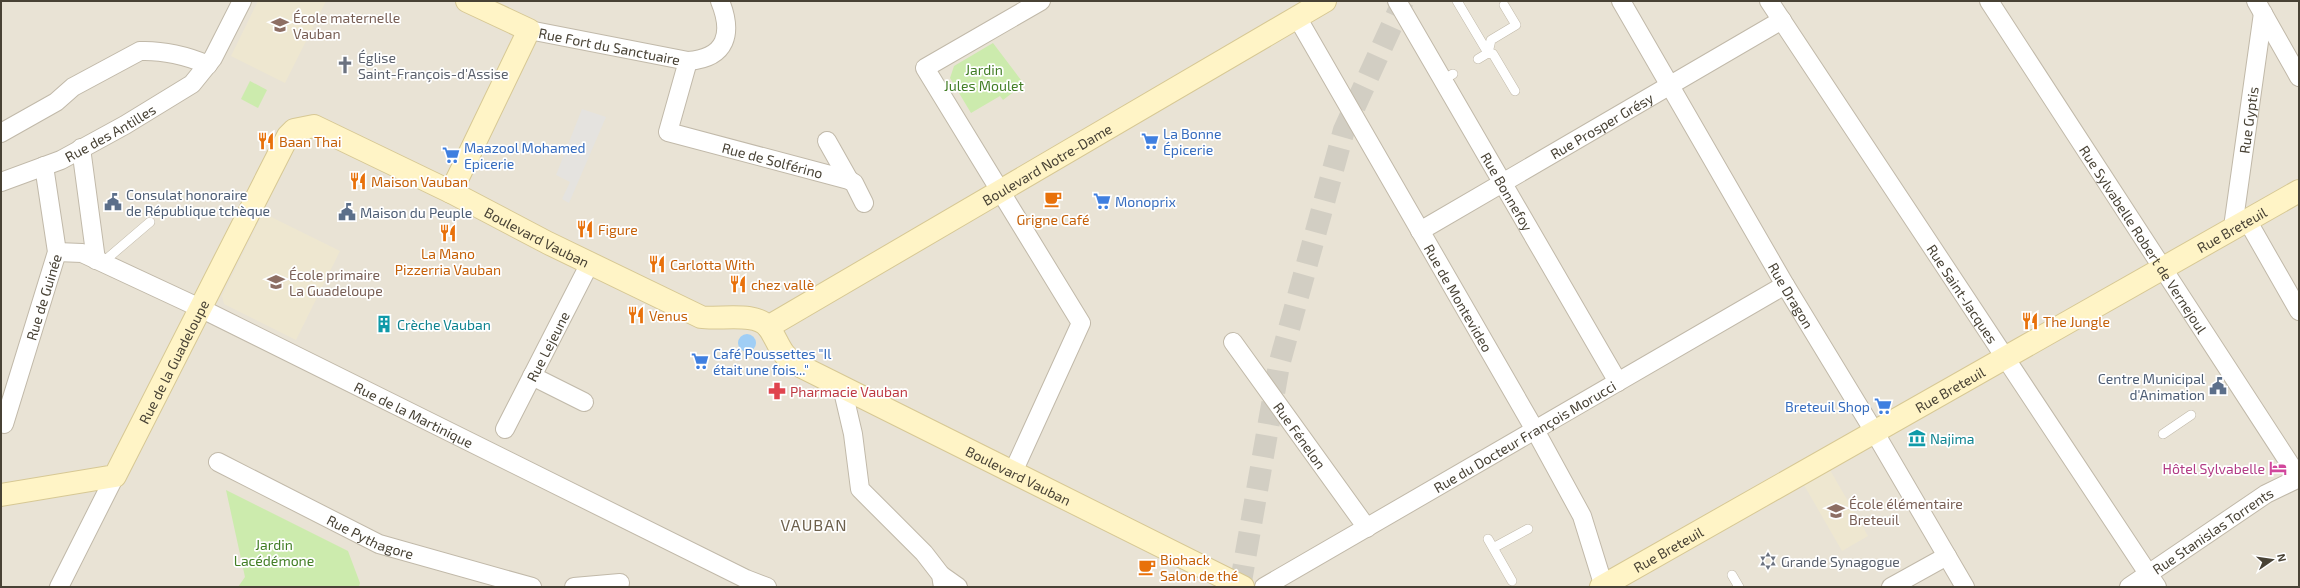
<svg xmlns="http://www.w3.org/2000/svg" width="2300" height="588" viewBox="0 0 2300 588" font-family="'Exo 2',sans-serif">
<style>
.residential{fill:#e9e3d5}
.education{fill:#eee7d0}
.green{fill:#ccebad}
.parking{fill:#e5e3df}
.water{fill:#a0cef5}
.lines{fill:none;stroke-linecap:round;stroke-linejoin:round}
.highway-tunnel{stroke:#d2cec3;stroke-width:22;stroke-dasharray:22 11;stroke-linecap:butt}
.lane-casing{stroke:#c1b9a9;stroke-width:10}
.street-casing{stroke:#c1b9a9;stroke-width:20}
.secondary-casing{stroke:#d7c894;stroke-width:24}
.lane{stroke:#fff;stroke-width:9}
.street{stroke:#fff;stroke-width:18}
.secondary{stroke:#fff4c6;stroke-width:22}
.labels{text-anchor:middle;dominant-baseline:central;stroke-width:3.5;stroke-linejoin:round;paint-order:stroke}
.education-label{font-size:14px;fill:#785e54;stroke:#fff;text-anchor:start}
.street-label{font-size:14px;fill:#484235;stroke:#fff}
.worship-label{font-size:14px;fill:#5b616d;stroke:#fff;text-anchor:start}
.park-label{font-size:14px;fill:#427e25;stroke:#fff}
.shop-label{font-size:14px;fill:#366cbe;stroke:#fff;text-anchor:start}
.food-label{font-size:14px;fill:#c56008;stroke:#fff;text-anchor:start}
.service-label{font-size:14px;fill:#4e5e75;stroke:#fff;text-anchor:start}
.culture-label{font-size:14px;fill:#0d838f;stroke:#fff;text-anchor:start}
.health-label{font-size:14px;fill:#be3a42;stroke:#fff;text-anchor:start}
.hotel-label{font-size:14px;fill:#b23c85;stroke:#fff;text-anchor:end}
.quarter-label{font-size:16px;letter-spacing:1px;fill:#6c604c;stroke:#fff}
</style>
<rect width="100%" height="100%" fill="#f4f1e7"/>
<path class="residential" d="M 1,1 L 2299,1 L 2299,587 L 1,587 Z"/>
<path class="education" d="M 258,1 L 326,1 L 285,83 L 231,56 Z
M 263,213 L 340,251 L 296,340 L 224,304 L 222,296 Z
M 1830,470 L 1868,536 L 1842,551 L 1804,485 Z"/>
<path class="green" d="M 993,43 L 1024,84 L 1003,100 L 1000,96 L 971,113 L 950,78 L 954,66 Z
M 250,81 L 267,90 L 258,108 L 241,99 Z
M 226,490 L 348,551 L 360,583 L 359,587 L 238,587 L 245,577 Z"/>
<path class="parking" d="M 582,109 L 606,117 L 569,203 L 562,199 L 570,182 L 556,175 Z"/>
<path class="water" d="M738 343a9 9 0 1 1 18 0a9 9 0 1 1-18 0Z"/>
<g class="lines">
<path class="highway-tunnel" d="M 1240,587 L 1279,365 L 1344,130 L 1403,1"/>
<g class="lane-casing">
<path id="lane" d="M 1457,1 L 1488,53 L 1478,59
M 1504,5 L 1516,25 L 1491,40 L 1488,53 L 1493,54 L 1515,91
M 1442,80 L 1453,74
M 102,263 L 150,222
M 2163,434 L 2191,415
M 1488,539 L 1512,581
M 1493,548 L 1528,529
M 1732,575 L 1739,587"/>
</g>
<g class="street-casing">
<g id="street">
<path id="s1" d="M 1397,1 L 1618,382"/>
<path id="s2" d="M 1621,1 L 1785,285 L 1875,433 L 1965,587"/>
<path id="s3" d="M 1769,1 L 2157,587"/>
<path id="s4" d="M 1989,1 L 2299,478"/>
<path d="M 2256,1 L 2299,77"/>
<path id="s5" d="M 1297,17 L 1535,430 L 1582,516 L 1604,587"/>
<path id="s6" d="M 529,30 L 688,61 C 727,58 733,33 720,1"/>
<path id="s7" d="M 688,61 L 668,132 L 849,180 L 854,183 L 864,203"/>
<path d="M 1,133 L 56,102 L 73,87 L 140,51 C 162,50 188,56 208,65"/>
<path d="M 827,141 L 849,180"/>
<path d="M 81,148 L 96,260"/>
<path id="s8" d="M 1,182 L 61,160 L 125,125 L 192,84 L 213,58 L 242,1"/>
<path d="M 2247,220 L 2299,311"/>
<path id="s9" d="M 2233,227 L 2263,13"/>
<path id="s10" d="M 1420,231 L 1782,20"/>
<path id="s11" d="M 57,252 L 82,253 L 200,308 L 746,579 L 767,587"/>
<path id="s12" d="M 1233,342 L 1367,528"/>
<path d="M 532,376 L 584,402"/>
<path d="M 842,387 L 853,434 L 860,489 L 924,553 L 941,575 L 943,587"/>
<path id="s13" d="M 4,424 L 57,252 L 44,166"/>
<path id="s14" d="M 505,429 L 590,263"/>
<path id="s15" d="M 218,462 L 379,544 L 532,587"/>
<path d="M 1013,472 L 1081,323 L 925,68 L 1041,1"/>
<path d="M 941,575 L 958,587"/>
<path d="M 59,587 L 115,476"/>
<path d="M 574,587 L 620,583"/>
<path id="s16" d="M 1264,587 L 1785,285"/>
<path d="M 1891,587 L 1947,556"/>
<path id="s17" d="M 2129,587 L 2266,494 L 2299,478"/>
</g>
</g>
<g class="secondary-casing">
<g id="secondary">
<path d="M 451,192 L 529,30 L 467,1"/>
<path id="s18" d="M 768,327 L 1325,1"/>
<path id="s19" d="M 1,495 L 115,476 L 288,136 L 294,130 L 314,126 L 451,192 L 548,243 L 701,317 C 720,320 757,311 769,328 C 778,341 780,354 794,363 L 1243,587"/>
<path id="s20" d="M 1601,587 L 2299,191"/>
</g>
</g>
<use href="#lane" class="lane"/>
<use href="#street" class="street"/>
<use href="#secondary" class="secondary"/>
</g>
<defs>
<g id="school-bare" transform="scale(1.38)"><path d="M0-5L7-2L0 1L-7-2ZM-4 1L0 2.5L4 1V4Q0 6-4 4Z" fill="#8d6e63" stroke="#fff" stroke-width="2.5" paint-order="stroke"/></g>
<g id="church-bare" transform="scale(1.38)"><path d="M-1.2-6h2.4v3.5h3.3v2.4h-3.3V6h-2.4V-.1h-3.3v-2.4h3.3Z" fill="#6b7280" stroke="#fff" stroke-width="2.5" paint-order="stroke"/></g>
<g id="restaurant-bare" transform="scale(1.38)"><path d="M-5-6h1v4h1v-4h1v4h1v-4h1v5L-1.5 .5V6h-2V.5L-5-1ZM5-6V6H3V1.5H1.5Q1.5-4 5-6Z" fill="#e8710a" stroke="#fff" stroke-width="2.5" paint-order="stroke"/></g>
<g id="supermarket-bare" transform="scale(1.38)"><path d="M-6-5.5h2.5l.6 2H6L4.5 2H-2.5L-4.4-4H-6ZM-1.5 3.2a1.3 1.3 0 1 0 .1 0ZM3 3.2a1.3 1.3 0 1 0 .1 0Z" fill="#3f7fe0" stroke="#fff" stroke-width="2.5" paint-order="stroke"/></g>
<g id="cafe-bare" transform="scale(1.38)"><path d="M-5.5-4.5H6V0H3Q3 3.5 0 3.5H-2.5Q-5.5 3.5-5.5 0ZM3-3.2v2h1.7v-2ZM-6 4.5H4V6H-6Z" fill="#e8710a" stroke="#fff" stroke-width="2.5" paint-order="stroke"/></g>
<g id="civic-bare" transform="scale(1.38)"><path d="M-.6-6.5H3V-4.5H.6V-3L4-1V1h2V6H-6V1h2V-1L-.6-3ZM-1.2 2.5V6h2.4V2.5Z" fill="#5c6f8a" stroke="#fff" stroke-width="2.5" paint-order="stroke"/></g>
<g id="building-bare" transform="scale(1.38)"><path d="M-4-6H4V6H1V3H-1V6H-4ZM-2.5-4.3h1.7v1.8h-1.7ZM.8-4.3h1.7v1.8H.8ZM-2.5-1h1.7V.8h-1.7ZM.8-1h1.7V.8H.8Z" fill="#0f9aa8" stroke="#fff" stroke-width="2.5" paint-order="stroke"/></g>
<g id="pharmacy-bare" transform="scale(1.38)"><path d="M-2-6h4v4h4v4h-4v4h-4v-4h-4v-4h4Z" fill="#e0444e" stroke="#fff" stroke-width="2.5" paint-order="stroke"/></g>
<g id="museum-bare" transform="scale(1.38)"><path d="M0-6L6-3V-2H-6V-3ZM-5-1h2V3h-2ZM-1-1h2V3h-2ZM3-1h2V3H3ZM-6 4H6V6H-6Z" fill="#0f9aa8" stroke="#fff" stroke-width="2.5" paint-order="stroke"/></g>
<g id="hotel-bare" transform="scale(1.38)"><path d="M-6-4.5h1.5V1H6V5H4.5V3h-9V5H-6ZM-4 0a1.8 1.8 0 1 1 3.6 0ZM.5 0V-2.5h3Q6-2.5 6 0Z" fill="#d1479c" stroke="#fff" stroke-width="2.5" paint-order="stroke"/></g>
<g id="synagogue-bare" transform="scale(1.38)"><path d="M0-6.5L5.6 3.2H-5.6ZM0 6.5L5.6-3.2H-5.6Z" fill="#6b7280" stroke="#fff" stroke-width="2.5" paint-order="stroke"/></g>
</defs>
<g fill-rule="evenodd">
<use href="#school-bare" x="280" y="25"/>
<use href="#church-bare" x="345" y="65"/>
<use href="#restaurant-bare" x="266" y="141"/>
<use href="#supermarket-bare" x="1150" y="141"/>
<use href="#supermarket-bare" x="451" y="155"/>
<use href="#restaurant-bare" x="358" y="181"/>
<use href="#cafe-bare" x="1053" y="199"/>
<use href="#supermarket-bare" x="1102" y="201"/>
<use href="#civic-bare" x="113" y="202"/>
<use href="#civic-bare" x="347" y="212"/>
<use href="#restaurant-bare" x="585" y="229"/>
<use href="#restaurant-bare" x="448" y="233"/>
<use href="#restaurant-bare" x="657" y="264"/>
<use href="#school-bare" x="276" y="282"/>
<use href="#restaurant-bare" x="738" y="284"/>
<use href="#restaurant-bare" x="636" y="315"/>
<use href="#restaurant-bare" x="2030" y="321"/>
<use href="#building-bare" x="384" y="324"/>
<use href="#supermarket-bare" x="700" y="361"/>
<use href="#civic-bare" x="2218" y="386"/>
<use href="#pharmacy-bare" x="777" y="391"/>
<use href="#supermarket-bare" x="1883" y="406"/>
<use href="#museum-bare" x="1917" y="438"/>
<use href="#hotel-bare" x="2278" y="468"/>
<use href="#school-bare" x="1836" y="511"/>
<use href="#synagogue-bare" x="1768" y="561"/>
<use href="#cafe-bare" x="1147" y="567"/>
</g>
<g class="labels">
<g class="education-label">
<text x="293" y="17">École maternelle<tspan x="293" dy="16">Vauban</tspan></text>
<text x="289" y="274">École primaire<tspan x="289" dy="16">La Guadeloupe</tspan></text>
<text x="1849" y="503">École élémentaire<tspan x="1849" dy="16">Breteuil</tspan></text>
</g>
<g class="street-label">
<text stroke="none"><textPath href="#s6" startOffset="82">Rue Fort du Sanctuaire</textPath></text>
<text stroke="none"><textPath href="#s9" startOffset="108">Rue Gyptis</textPath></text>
<text stroke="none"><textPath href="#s10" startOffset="210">Rue Prosper Grésy</textPath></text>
<text stroke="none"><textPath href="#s8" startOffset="120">Rue des Antilles</textPath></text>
<text stroke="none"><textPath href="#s7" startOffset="182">Rue de Solférino</textPath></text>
<text stroke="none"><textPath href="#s18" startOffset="323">Boulevard Notre-Dame</textPath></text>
<text stroke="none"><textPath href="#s1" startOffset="220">Rue Bonnefoy</textPath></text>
<text stroke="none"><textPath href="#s20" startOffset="725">Rue Breteuil</textPath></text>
<text stroke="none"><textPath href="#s19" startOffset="775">Boulevard Vauban</textPath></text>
<text stroke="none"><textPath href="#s4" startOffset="284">Rue Sylvabelle Robert de Vernejoul</textPath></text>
<text stroke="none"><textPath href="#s3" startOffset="351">Rue Saint-Jacques</textPath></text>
<text stroke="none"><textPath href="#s2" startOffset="340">Rue Dragon</textPath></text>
<text stroke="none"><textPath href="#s13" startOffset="133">Rue de Guinée</textPath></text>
<text stroke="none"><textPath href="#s5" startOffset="324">Rue de Montevideo</textPath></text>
<text stroke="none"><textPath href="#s14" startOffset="93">Rue Lejeune</textPath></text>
<text stroke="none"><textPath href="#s19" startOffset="244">Rue de la Guadeloupe</textPath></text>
<text stroke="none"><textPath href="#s20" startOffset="401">Rue Breteuil</textPath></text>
<text stroke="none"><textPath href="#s11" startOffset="394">Rue de la Martinique</textPath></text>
<text stroke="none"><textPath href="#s12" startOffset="115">Rue Fénelon</textPath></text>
<text stroke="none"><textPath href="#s16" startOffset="301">Rue du Docteur François Morucci</textPath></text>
<text stroke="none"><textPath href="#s19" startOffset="1323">Boulevard Vauban</textPath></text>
<text stroke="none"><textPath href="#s17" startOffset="101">Rue Stanislas Torrents</textPath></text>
<text stroke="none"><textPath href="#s15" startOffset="170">Rue Pythagore</textPath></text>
<text stroke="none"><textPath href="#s20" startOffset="77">Rue Breteuil</textPath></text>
</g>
<g class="worship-label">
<text x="358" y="57">Église<tspan x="358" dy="16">Saint-François-d'Assise</tspan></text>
<text x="1781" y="561">Grande Synagogue</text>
</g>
<g class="park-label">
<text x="984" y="69">Jardin<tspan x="984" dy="16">Jules Moulet</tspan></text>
<text x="274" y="544">Jardin<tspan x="274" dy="16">Lacédémone</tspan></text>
</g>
<g class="shop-label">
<text x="1163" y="133">La Bonne<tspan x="1163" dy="16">Épicerie</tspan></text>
<text x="464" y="147">Maazool Mohamed<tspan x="464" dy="16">Epicerie</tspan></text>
<text x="1115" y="201">Monoprix</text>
<text x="713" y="353">Café Poussettes "Il<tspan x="713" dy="16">était une fois..."</tspan></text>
<text x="1870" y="406" text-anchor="end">Breteuil Shop</text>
</g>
<g class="food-label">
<text x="279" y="141">Baan Thai</text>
<text x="371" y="181">Maison Vauban</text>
<text x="1053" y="219" text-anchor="middle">Grigne Café</text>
<text x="598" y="229">Figure</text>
<text x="448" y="253" text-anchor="middle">La Mano<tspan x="448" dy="16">Pizzerria Vauban</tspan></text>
<text x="670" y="264">Carlotta With</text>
<text x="751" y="284">chez vallè</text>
<text x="649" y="315">Venus</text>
<text x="2043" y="321">The Jungle</text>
<text x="1160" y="559">Biohack<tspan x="1160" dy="16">Salon de thé</tspan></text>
</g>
<g class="service-label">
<text x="126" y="194">Consulat honoraire<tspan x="126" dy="16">de République tchèque</tspan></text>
<text x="360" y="212">Maison du Peuple</text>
<text x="2205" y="378" text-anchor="end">Centre Municipal<tspan x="2205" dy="16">d'Animation</tspan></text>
</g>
<g class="culture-label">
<text x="397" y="324">Crèche Vauban</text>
<text x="1930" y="438">Najima</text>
</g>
<g class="health-label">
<text x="790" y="391">Pharmacie Vauban</text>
</g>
<g class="hotel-label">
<text x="2265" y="468">Hôtel Sylvabelle</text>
</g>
<g class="quarter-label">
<text x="814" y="524">VAUBAN</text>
</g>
</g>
<rect width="2300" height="588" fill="none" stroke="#484235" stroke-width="4"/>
<g transform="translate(2272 560) rotate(77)" stroke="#ffffff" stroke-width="3" paint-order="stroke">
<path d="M0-3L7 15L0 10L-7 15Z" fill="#484235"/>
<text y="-6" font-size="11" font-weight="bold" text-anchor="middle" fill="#484235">N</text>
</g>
</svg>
